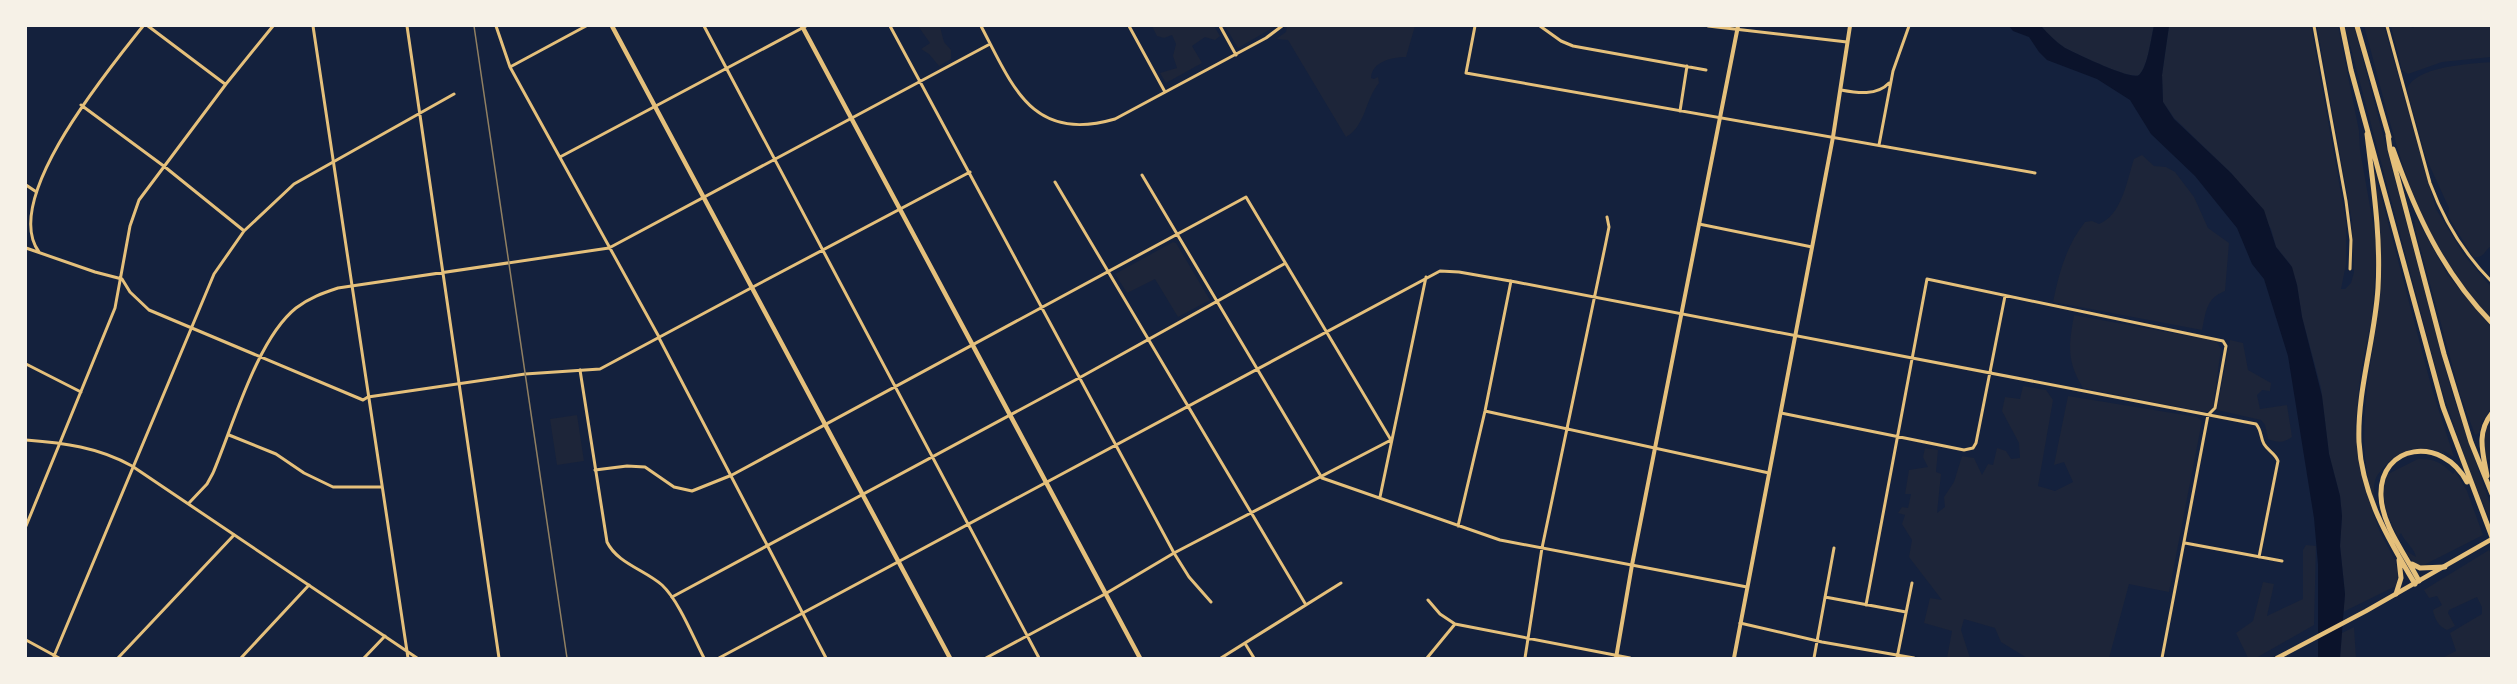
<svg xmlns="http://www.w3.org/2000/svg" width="2517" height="684" viewBox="0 0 2517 684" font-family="Mulish,sans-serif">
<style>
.green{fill:#1d2539}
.water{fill:#0b132b}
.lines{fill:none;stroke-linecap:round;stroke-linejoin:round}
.minor{stroke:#e5c07b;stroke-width:3}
.tertiary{stroke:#e5c07b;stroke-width:3}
.secondary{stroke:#e5c07b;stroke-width:4}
.primary{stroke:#e5c07b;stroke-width:4.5}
.motorway{stroke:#e5c07b;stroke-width:5}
.rail{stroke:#918062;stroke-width:1.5}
</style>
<rect width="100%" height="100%" fill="#14213d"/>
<path class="green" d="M 918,26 L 945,26 L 940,27 L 944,42 L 951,50 L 951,59 L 939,66 L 929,54 L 921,49 L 930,43 Z
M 1152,26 L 1214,26 L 1220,36 L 1215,40 L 1205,37 L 1192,46 L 1202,63 L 1166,83 L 1160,73 L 1177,68 L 1173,56 L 1176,44 L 1172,35 L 1164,38 L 1157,36 Z
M 1225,26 L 1276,26 L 1238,48 Z
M 1287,26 L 1415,26 L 1406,57 C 1393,57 1372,61 1371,78 L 1374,79 L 1378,77 L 1379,83 C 1365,99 1366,126 1346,137 L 1288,40 L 1276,39 L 1286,32 Z
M 2041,26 L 2154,26 C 2151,37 2148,67 2139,75 C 2132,81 2075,53 2065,48 C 2056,42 2048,34 2041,26 Z
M 2169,26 L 2311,26 L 2346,221 L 2346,264 L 2341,289 L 2345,289 L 2351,283 L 2354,272 L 2352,221 L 2317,26 L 2338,26 L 2359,131 L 2360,150 L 2377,246 L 2372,318 L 2361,370 L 2355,427 L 2366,492 L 2380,532 L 2395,560 L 2398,574 L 2396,586 L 2343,612 L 2345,594 L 2340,546 L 2342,516 L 2340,496 L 2329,454 L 2321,388 L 2302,317 L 2297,285 L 2290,264 L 2276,247 L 2271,229 L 2246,192 L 2231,173 L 2174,118 L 2163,102 L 2162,75 Z
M 2345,26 L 2354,26 L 2452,393 L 2491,506 L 2491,516 L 2489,518 L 2470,473 L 2439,381 Z
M 2364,26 L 2384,26 L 2436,209 L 2464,255 L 2491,287 L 2491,318 C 2414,251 2391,121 2364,26 Z
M 2391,26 L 2410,26 L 2413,28 L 2415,26 L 2491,26 L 2491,57 L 2442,62 L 2408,74 L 2402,70 Z
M 2491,62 L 2491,246 C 2483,252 2485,258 2473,257 L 2448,216 L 2449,208 L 2426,158 L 2407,90 C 2414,66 2470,64 2491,62 Z
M 2142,155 L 2154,166 L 2166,167 L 2175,172 L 2194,197 L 2208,228 L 2229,243 L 2225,291 C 2206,298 2206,312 2202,330 L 2053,302 C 2059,273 2066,246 2085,222 L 2092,221 L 2099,224 C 2122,215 2127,180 2134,159 Z
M 2375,173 L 2432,389 L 2454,457 L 2442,450 L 2446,455 C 2422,441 2395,452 2379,473 C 2372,481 2374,496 2376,506 C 2351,437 2372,371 2379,302 C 2383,258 2379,217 2373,174 Z
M 2417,219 L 2447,274 L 2491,327 L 2491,409 L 2482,422 L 2479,433 L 2475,435 L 2460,394 L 2416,232 L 2414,220 Z
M 1173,242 L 1176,243 L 1210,300 L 1178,317 L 1155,279 L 1127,293 L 1115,274 Z
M 2074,315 L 2216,341 L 2221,349 L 2213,407 L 2209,413 L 2083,388 C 2066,360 2069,345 2074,315 Z
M 2230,340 L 2243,343 L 2248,370 L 2271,383 L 2270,391 L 2262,390 L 2257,395 L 2260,409 L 2287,405 L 2292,437 C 2283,443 2278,443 2268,439 L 2265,425 L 2261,420 L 2217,410 Z
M 2023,386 L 2046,390 L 2053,400 L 2038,486 L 2055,491 L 2073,482 L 2064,462 L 2054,465 L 2068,396 L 2197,417 L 2202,421 L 2169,592 L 2129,584 L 2109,658 L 2027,658 L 2001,642 L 1995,628 L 1964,619 L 1961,630 L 1970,658 L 1947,658 L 1952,631 L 1924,623 L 1930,598 L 1942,600 L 1909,557 L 1912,540 L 1902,524 L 1905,515 L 1898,513 L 1902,507 L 1908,508 L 1911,494 L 1905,494 L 1909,470 L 1928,467 L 1923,457 L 1925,448 L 1938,450 L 1936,472 L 1941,474 L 1937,513 L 1945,507 L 1944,497 L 1954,482 L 1962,456 L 1974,458 L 1982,475 L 1988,464 L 1993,465 L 1997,448 L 2006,451 L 2011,459 L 2020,458 L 2019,443 L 2002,411 L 2005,397 L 2020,399 Z
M 577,415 L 584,461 L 557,465 L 550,419 Z
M 2491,417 L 2491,469 L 2489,459 L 2487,460 L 2491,480 C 2484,458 2480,437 2491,417 Z
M 2418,459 C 2435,459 2441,462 2453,474 L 2455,471 L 2467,491 L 2483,535 L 2422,566 C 2413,564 2410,559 2406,551 L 2416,557 C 2414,547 2405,543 2401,533 L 2398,538 C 2388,516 2378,497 2388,474 Z
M 2306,545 L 2316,546 L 2314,625 L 2256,658 L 2248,658 L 2236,633 L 2253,621 L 2263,582 L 2274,584 L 2267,616 L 2303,599 L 2303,550 Z
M 2489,550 L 2492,554 L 2491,658 L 2442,658 L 2456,651 L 2450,633 L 2482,614 L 2482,607 L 2477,597 L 2449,610 L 2448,613 L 2455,626 L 2447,630 C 2439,627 2434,618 2433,610 L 2442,605 L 2437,596 L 2429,598 L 2424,590 Z
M 2354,627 L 2356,658 L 2340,658 L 2342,633 Z"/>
<path class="water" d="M 2009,26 L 2041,26 C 2048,34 2056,42 2065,48 C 2075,53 2132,81 2139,75 C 2148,67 2151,37 2154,26 L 2169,26 L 2162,75 L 2163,102 L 2174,119 L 2231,173 L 2264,210 L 2276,247 L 2292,267 L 2297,285 L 2302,317 L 2322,396 L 2329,454 L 2340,496 L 2342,516 L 2340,546 L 2345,594 L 2340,658 L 2318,658 L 2318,564 L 2314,518 L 2288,356 L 2264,279 L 2252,264 L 2237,228 L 2195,176 L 2151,134 L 2130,100 L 2097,79 L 2047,60 L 2039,52 L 2029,37 L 2013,31 Z"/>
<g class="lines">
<path class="minor" d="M 148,26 L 225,84
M 407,26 L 499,658
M 496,26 L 510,67 L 659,337
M 704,26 L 1039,658
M 890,26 L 1174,553 L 1189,577 L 1211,602
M 981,26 C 1013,87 1032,143 1115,119 L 1266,38 L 1282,26
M 1129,26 L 1165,92
M 1220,26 L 1236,55
M 1475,26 L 1466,73 L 2035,173
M 1540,26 L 1561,41 L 1573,46 L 1706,70
M 1708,26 L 1847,42
M 2314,26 L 2346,201 L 2351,240 L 2350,269
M 2387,26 L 2430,183 C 2444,221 2463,253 2492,282
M 510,67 L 586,26
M 1841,90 C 1857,93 1877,96 1889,83
M 81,105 L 165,167 L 243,230
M 1680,111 L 1687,66
M 1879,145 L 1893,71 L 1909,26
M 560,157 L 806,26
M 1142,175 L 1322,478 L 1500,540 L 1747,587
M 1055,182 L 1306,605
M 26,185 L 35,191
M 1699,224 L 1812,247
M 26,248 L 95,272 L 122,279 L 130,292 L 149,310 L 363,400 L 368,397
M 39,252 C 0,199 110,68 143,26
M 751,288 L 970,172
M 26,364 L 81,392
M 1485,411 L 1769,473
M 1781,413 L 1964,450 L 1973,448 L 1976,443 L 2005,296
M 229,435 L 276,454 L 304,473 L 333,487 L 381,487
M 595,470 L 627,466 L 645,467 L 674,487 L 692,491 L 732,475 L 1246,197 L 1391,440 L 1174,553 L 1105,594 L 986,658
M 1380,497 L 1426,277
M 189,503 L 207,484 L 213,473 C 233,426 257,339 296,308 C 309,298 323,293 338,288 L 609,248 L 990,44
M 26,526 L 115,308 L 130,226 L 139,200 L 226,84 L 273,26
M 1458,526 L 1485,411 L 1511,281
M 2185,543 L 2282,561
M 672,597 L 1079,378 L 1284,264
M 1825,597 L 1906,612
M 1428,600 L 1440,614 L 1455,624 L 1630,658
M 1866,605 L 1927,279 L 2223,341 L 2226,346 L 2215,408 L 2208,415 L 2162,658
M 1740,623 L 1822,642 L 1914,658
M 26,640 L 59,658
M 1246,645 L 1254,658
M 54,656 L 214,274 L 244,231 L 294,184 L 454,94
M 118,658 L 234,535
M 241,658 L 309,585
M 364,658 L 385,636
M 719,658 L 1440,271 L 1459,272 L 1516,282 L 2256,424 C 2262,431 2260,437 2264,444 C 2268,451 2275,453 2278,461 L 2259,557
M 1221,658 L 1341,583
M 1427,658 L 1455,624
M 1525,658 L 1542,548 L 1606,242 L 1609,227 L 1607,217
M 1814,658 L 1834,548
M 1897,658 L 1912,583"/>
<path class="tertiary" d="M 313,26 L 408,658
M 659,338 L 826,658
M 580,370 L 607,542 C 617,563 645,570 662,585 C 679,601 693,637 704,658
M 368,397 L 525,374 L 600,369 L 751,288
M 26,440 C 64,443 98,447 132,466 L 417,658"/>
<path class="secondary" d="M 1616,658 L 1632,565 L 1738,26
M 1734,658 L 1833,137 L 1850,26"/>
<path class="primary" d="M 612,26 L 950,658
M 802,26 L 1140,658
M 2277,658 L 2366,611 L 2492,539"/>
<path class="motorway" d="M 2342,26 L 2351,70 L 2443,407 L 2492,537
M 2357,26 L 2389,137
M 2367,134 C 2373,185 2381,236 2378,288 C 2375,339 2357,390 2359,442 C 2362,495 2388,539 2415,584
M 2388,135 L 2390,149 L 2444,354 L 2471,442 L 2492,494
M 2393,149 C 2416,214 2443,273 2492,323
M 2487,476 C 2483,453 2476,433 2492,413
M 2412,564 L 2420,568 L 2445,567
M 2419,581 C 2406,555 2382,526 2381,496 C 2379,444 2442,435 2467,482
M 2396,594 L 2401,578 L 2399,560"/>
<path class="rail" d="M 474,26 L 567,658"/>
</g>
<rect width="2517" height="684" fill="none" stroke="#f6f1e7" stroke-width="54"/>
</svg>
